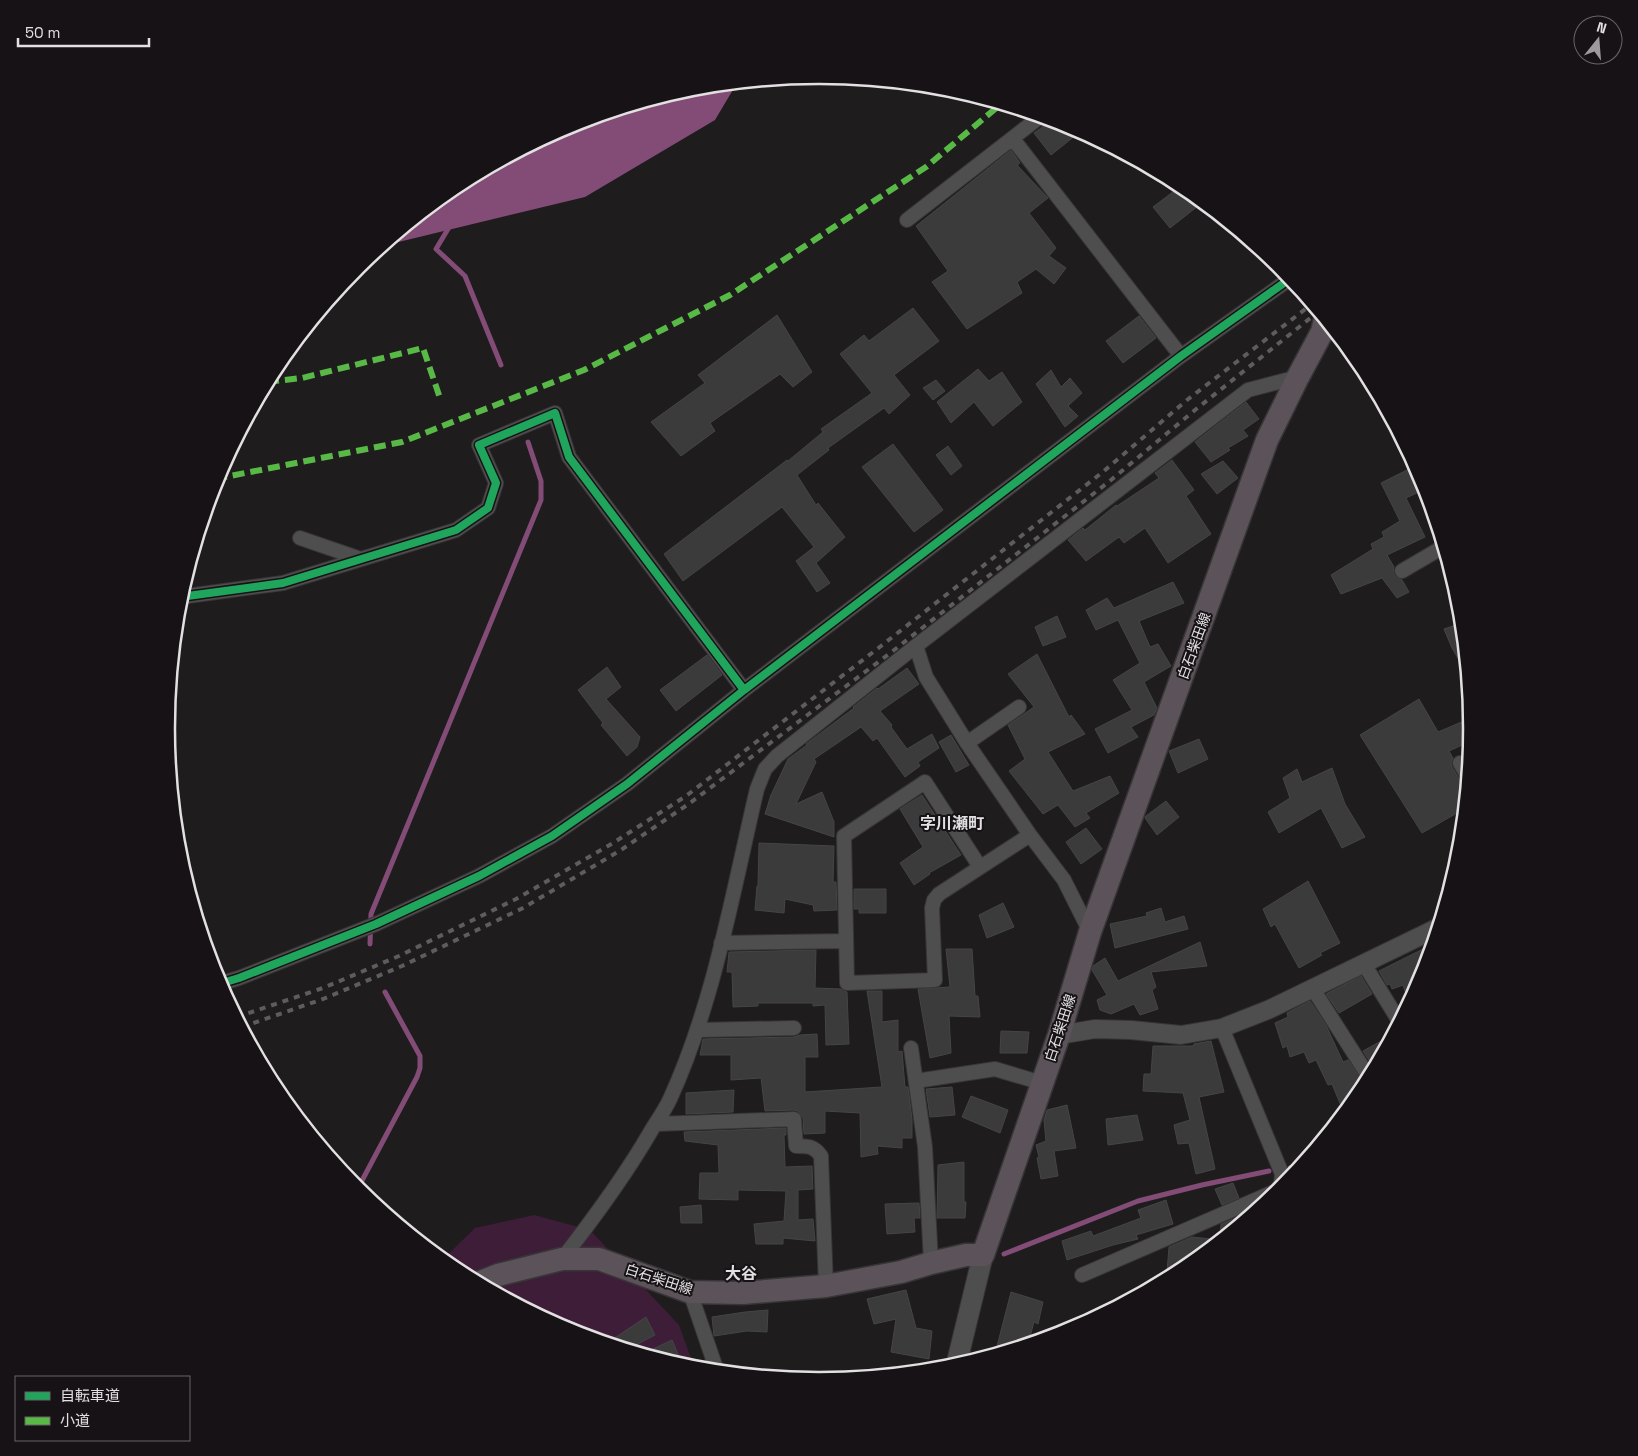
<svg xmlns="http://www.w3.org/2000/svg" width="1638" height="1456" viewBox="0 0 1638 1456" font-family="'Space Grotesk','Noto Sans JP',sans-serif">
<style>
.green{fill:#3d1d37}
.water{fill:#824c77}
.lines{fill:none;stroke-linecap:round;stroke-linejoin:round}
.stream{stroke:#824c77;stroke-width:5}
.building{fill:#3c3b3c;stroke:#454545}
.minor-casing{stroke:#383537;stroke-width:16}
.tertiary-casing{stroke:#383537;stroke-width:20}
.secondary-casing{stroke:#383537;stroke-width:22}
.primary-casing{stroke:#383537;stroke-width:25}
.minor{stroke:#4f4e4f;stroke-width:14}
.tertiary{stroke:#4f4e4f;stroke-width:18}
.secondary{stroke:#4f4e4f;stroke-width:20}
.primary{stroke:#5b5359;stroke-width:22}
.rail{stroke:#5e5c5d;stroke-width:4;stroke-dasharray:6 6;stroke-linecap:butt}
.quiet{stroke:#58b947;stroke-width:6;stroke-dasharray:12 6;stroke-linecap:butt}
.cycleway-casing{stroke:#161215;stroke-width:11}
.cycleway{stroke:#20a55d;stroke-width:8}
.labels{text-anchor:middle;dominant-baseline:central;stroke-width:4;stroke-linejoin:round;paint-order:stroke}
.street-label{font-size:14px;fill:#e3e0e2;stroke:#161215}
.quarter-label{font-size:16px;font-weight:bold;fill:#e3e0e2;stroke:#161215}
.rim{fill:none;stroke:#e3e0e2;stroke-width:2.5}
</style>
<rect width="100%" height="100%" fill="#1e1c1d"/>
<path class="green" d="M 534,1215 L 590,1230 L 679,1325 L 695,1369 L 569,1331 L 456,1271 L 442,1260 L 475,1228 Z"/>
<path class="water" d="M 737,83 L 715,120 L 585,197 L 382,246 L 456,185 L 569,125 L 692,87 Z"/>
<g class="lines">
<path class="stream" d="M 451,224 L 436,249 L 465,276 L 501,365
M 370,944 L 371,914 L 541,500 L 541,481 L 528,442
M 1290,1168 L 1301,1165
M 357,1190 L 417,1077 L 420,1068 L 420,1056 L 385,992
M 1004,1254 L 1138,1201 L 1202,1185 L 1269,1171"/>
</g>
<path class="building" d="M 1052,120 L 1069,125 L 1081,131 L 1051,155 L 1034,133 Z
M 1011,150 L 1020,163 L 1017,165 L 1048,198 L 1029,213 L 1056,248 L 1049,256 L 1066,268 L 1054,284 L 1036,269 L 1017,282 L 1022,293 L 967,329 L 932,282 L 948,271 L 916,226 Z
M 1182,185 L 1203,202 L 1170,228 L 1153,207 Z
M 913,308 L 939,341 L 894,375 L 910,395 L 889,414 L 884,408 L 828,448 L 829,450 L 797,475 L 816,505 L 818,503 L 845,537 L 816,563 L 830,583 L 817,592 L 796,561 L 814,547 L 782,507 L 683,581 L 664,554 L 787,460 L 788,461 L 823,432 L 821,429 L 872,393 L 840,354 L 864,335 L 869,341 Z
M 777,315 L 812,372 L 793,387 L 780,374 L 710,423 L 715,431 L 681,456 L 651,422 L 705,383 L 698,375 Z
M 1139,316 L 1156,338 L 1123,363 L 1106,341 Z
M 978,369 L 989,381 L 1002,372 L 1022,402 L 993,426 L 974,402 L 951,423 L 937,402 Z
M 1051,370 L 1061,387 L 1070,378 L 1082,393 L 1068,406 L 1078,416 L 1065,427 L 1036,384 Z
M 936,380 L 945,391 L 933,400 L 923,388 Z
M 1246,402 L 1259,419 L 1243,430 L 1248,436 L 1228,448 L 1230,450 L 1211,462 L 1195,442 Z
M 893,444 L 943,510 L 914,532 L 862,467 Z
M 948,446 L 962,466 L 951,475 L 936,455 Z
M 1172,460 L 1194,490 L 1186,496 L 1211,534 L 1168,563 L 1145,528 L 1124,543 L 1119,537 L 1086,561 L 1068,540 L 1083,528 L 1085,530 L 1116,505 L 1117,506 L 1159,478 L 1155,473 Z
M 1223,461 L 1238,478 L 1217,494 L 1201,474 Z
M 1409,469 L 1419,492 L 1406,498 L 1425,537 L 1387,555 L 1394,567 L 1393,572 L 1395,576 L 1402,580 L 1409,592 L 1397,598 L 1382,578 L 1341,594 L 1331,575 L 1373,549 L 1371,544 L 1384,537 L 1382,532 L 1400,521 L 1381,483 Z
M 1173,582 L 1184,603 L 1139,621 L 1150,647 L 1158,644 L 1171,666 L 1144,682 L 1157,708 L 1154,715 L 1131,727 L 1138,737 L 1108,753 L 1095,729 L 1132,710 L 1113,680 L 1140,663 L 1118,620 L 1096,630 L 1086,610 L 1107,598 L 1114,608 Z
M 1057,616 L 1066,637 L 1043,646 L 1035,627 Z
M 1462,623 L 1466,671 L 1466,672 L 1452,648 L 1444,629 Z
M 1037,654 L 1069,717 L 1071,715 L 1085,734 L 1048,752 L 1073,791 L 1110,776 L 1119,793 L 1086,813 L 1090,818 L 1075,827 L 1058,805 L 1043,814 L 1009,771 L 1025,759 L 1008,725 L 1034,707 L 1008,674 Z
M 707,655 L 722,675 L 676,711 L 660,690 Z
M 607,667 L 621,687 L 606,699 L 640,737 L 637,747 L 627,756 L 601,725 L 603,723 L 578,690 Z
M 907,668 L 919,684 L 880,711 L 892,725 L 891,727 L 907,749 L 932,734 L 939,748 L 918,762 L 920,766 L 905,777 L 877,738 L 873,741 L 861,727 L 814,759 L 816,762 L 796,804 L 822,792 L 834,822 L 834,837 L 765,814 L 771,795 L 788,759 L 807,745 L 806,744 L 854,708 L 853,707 L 877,688 L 878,689 Z
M 1419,699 L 1438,732 L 1471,718 L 1472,728 L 1471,741 L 1449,751 L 1453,758 L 1451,763 L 1452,767 L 1460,780 L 1467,784 L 1464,809 L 1422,833 L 1360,735 Z
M 951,735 L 969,765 L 956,772 L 939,742 Z
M 1199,739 L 1208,759 L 1178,773 L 1169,751 Z
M 1332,768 L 1345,804 L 1365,837 L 1342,848 L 1321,808 L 1279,833 L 1268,812 L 1290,798 L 1283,778 L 1297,769 L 1302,782 Z
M 922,795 L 961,855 L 929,873 L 930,874 L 914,885 L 900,863 L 923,847 L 900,809 Z
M 1166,801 L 1179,817 L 1157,835 L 1145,818 L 1146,816 Z
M 1086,828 L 1102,849 L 1081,864 L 1066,842 Z
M 759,843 L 834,846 L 833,882 L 836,882 L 837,910 L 814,911 L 813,905 L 785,899 L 784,913 L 755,910 L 757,886 L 758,886 Z
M 1308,881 L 1340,943 L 1320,953 L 1322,955 L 1299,968 L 1275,924 L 1271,927 L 1263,909 Z
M 854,889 L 886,889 L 886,913 L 859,913 L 859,909 L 854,909 Z
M 1003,903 L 1014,927 L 987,938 L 979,915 Z
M 1161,908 L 1165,922 L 1184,916 L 1188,929 L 1115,948 L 1110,924 L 1147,916 L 1146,913 Z
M 1200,942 L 1207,966 L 1151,972 L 1156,987 L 1152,990 L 1158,1009 L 1140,1015 L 1134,1004 L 1111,1014 L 1100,1010 L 1097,1000 L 1107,995 L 1092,970 L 1093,966 L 1105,958 L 1118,981 Z
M 1433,944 L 1422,978 L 1409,1003 L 1403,985 L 1392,989 L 1390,984 L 1387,985 L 1379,971 Z
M 946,949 L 972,949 L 975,996 L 978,996 L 980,1017 L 949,1016 L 951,1053 L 930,1058 L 918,989 L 950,987 Z
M 816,950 L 815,988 L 841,989 L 847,992 L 849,1044 L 826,1045 L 825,1005 L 813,1006 L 813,1003 L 758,1003 L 758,1006 L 733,1007 L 732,972 L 727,972 L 729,952 Z
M 1361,976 L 1372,994 L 1339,1013 L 1326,994 Z
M 867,991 L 882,991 L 882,1022 L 898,1020 L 898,1052 L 902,1051 L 905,1087 L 908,1087 L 912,1119 L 912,1138 L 902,1138 L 902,1148 L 877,1146 L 878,1154 L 861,1157 L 860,1113 L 825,1111 L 825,1133 L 804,1134 L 803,1118 L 798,1111 L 794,1110 L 765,1111 L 761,1078 L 731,1080 L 731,1055 L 700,1055 L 703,1039 L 794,1037 L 800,1035 L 817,1034 L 818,1057 L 805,1057 L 805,1092 L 882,1087 Z
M 1310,1001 L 1326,1025 L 1343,1062 L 1348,1060 L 1365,1085 L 1344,1113 L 1332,1084 L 1328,1085 L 1316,1060 L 1309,1063 L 1304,1052 L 1290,1057 L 1287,1046 L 1283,1048 L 1275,1023 L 1288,1017 L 1287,1013 Z
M 1001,1031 L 1029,1032 L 1027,1053 L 1000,1053 Z
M 1392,1035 L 1374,1068 L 1363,1051 Z
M 1211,1041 L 1224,1092 L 1199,1097 L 1215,1169 L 1196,1174 L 1189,1143 L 1178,1144 L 1174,1125 L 1190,1120 L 1183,1093 L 1143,1091 L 1144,1074 L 1151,1074 L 1153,1046 L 1193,1046 L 1194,1044 Z
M 952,1087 L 955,1115 L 930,1117 L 926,1089 Z
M 734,1090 L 733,1112 L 686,1114 L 686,1093 Z
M 971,1096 L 1008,1110 L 1000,1133 L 962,1117 Z
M 1067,1105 L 1076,1148 L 1054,1151 L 1058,1176 L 1041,1179 L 1037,1158 L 1039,1157 L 1036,1145 L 1046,1141 L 1044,1120 L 1047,1110 Z
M 1137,1115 L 1143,1140 L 1108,1145 L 1106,1119 Z
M 786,1128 L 786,1135 L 784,1135 L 785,1167 L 812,1166 L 813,1189 L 798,1190 L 798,1220 L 813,1219 L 815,1241 L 783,1238 L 783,1244 L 756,1244 L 754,1224 L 784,1221 L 786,1191 L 738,1190 L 738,1200 L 699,1199 L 700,1173 L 719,1173 L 718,1145 L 685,1141 L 684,1132 Z
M 964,1162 L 964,1202 L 966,1202 L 965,1218 L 937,1218 L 938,1165 Z
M 1233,1183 L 1239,1198 L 1222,1205 L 1215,1189 Z
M 1166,1200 L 1173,1224 L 1136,1235 L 1138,1239 L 1113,1245 L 1067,1260 L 1062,1241 L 1091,1231 L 1093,1236 L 1141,1218 L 1138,1210 Z
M 919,1203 L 920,1218 L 914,1218 L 915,1232 L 887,1234 L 885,1204 Z
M 701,1205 L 702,1223 L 681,1223 L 680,1207 Z
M 1245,1214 L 1247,1218 L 1220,1240 L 1221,1224 Z
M 1192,1237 L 1220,1240 L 1182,1271 L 1176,1274 L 1167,1272 L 1169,1247 Z
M 906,1290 L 916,1328 L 932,1331 L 929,1359 L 891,1352 L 896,1319 L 874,1324 L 867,1299 Z
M 1011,1292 L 1043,1302 L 1038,1324 L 1034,1322 L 1028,1344 L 995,1354 Z
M 768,1310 L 767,1332 L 747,1331 L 714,1336 L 712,1317 L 745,1312 Z
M 646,1317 L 655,1335 L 628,1349 L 607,1343 Z
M 672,1340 L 683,1366 L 658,1358 L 653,1349 Z"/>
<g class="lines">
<g class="minor-casing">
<path id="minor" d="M 1013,139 L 1181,356
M 907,220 L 1041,116
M 300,538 L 361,559
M 1402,571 L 1443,547
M 180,597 L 283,583 L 456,530 L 488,508 L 496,483 L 479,445 L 555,413 L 569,457 L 744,690
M 916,646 L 926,677 L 967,743 L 1030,835 L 1064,880 L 1090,932
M 967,743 L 1019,707
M 1460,763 L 1467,775
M 980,867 L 925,782 L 844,836 L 847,983 L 935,980 L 932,908 L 934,900 L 939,894 L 1030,835
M 721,943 L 846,941
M 1364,964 L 1399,1021
M 219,984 L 239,978 L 376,924 L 479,876 L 552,836 L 627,784 L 744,690 L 1181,356 L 1291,278
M 1313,989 L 1369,1077
M 698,1030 L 794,1028
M 911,1048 L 925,1147 L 931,1263
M 916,1081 L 995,1069 L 1042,1083
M 656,1124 L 794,1119 L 796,1146 C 808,1146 814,1146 821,1156 L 826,1286
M 562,1259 C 594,1218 625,1176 651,1131 C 657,1121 665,1110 670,1099 C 714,1003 733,891 757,789 L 765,769 L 777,756 L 916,646 L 1248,390 L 1298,377
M 1082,1275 L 1276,1191 L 1281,1184 L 1282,1174 L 1222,1028
M 690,1292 L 717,1371"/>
</g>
<g class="tertiary-casing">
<path id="tertiary" d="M 1059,1035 L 1095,1029 L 1131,1030 L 1181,1035 L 1222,1028 L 1270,1009 L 1437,928"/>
</g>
<g class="secondary-casing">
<path id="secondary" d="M 956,1366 L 983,1255"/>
</g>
<g class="primary-casing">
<path id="primary" d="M 478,1283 L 498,1275 L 562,1259 L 599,1259 L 690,1292 L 743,1293 L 826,1286 L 901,1272 L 931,1263 L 966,1255 L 983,1255 L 1059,1035 L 1090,932 L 1267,440 L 1298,377 L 1322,332 L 1325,320"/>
</g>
<use href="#minor" class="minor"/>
<use href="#tertiary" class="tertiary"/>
<use href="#secondary" class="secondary"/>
<use href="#primary" class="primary"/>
<path class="rail" d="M 237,1017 L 323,988 L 399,956 L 516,899 L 613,843 L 686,796 L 881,646 L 1104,471 L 1187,400 L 1312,304
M 242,1027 L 323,999 L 402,966 L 523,908 L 621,850 L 690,803 L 889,654 L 1111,480 L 1195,410 L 1318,312"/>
<path class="quiet" d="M 267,382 L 302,378 L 423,348 L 441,401
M 215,479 L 402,442 L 584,370 L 730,295 L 926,167 L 1001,104"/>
<g class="cycleway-casing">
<path id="cycleway" d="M 180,597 L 283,583 L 456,530 L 488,508 L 496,483 L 479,445 L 555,413 L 569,457 L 744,690
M 219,984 L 239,978 L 376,924 L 479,876 L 552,836 L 627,784 L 744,690 L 1181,356 L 1291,278"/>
</g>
<use href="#cycleway" class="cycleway"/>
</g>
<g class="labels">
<g class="street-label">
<text transform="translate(1194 646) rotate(-70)">白石柴田線</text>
<text transform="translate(1060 1028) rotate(-72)">白石柴田線</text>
<text transform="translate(659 1279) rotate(18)">白石柴田線</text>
</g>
<g class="quarter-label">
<text x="952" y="823">字川瀬町</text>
<text x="741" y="1273">大谷</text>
</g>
</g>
<path d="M0 0H1638V1456H0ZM175 728a644 644 0 1 1 1288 0a644 644 0 1 1-1288 0Z" fill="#161215" fill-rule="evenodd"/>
<path class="rim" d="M175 728a644 644 0 1 1 1288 0a644 644 0 1 1-1288 0Z"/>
<rect x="15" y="1376" width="175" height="65" fill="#161215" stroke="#686467"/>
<rect x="25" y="1392" width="25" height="8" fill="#20a55d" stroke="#686467"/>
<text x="60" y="1401" font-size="15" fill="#e3e0e2">自転車道</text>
<rect x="25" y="1417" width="25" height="8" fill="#58b947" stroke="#686467"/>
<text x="60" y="1426" font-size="15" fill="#e3e0e2">小道</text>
<g transform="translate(1598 40) rotate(17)"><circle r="24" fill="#161215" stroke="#686467"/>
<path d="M0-4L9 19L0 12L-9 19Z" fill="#9e9b9d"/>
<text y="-8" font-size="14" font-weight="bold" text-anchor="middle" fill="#e3e0e2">N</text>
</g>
<path d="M18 38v8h131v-8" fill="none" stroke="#e3e0e2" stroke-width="2.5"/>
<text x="25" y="38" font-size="15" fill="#e3e0e2" stroke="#161215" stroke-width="4" paint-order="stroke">50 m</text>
</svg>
